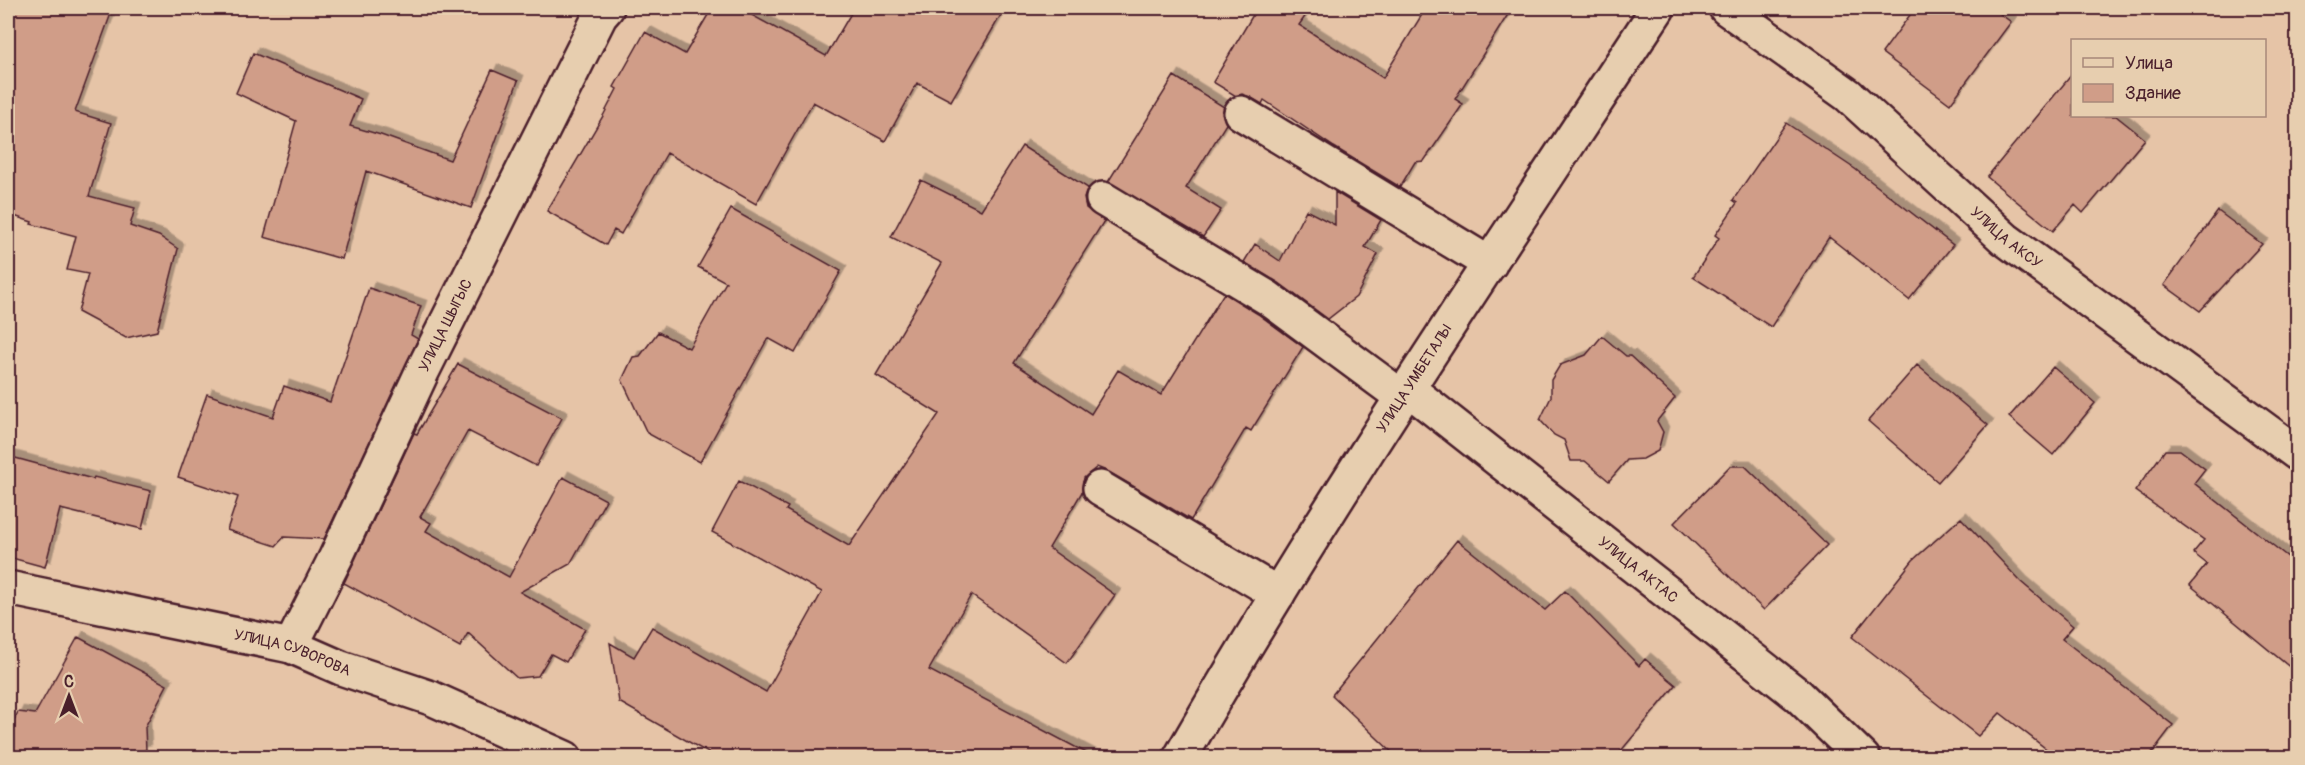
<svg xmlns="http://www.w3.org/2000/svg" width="2305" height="765" viewBox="0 0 2305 765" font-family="Pangolin,sans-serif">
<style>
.building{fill:#d09d88;stroke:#4a1f2b;stroke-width:1.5;filter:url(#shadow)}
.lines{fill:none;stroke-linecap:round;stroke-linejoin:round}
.minor-casing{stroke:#4a1f2b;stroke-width:38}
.minor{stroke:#e7ceaf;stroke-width:33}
.labels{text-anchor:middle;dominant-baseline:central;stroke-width:6;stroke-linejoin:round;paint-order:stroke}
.street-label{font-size:15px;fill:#4a1f2b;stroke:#e7ceaf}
</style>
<defs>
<filter id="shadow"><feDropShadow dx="5.5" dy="-5.5" stdDeviation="0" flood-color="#0004"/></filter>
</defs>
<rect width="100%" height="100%" fill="#e6c4a7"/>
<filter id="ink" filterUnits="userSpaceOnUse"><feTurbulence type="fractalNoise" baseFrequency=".0167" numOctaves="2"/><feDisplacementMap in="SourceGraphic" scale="12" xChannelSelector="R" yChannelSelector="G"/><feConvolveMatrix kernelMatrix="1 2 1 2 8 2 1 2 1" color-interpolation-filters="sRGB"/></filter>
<g filter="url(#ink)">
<path class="building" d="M 8,8 L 113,8 L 75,112 L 111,123 L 89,196 L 135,208 L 130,226 L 159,236 L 178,249 L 157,331 L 126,338 L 78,312 L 88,274 L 67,270 L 76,236 L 31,224 L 32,222 L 8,214 Z
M 712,8 L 739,8 L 826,56 L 854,8 L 1005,8 L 951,101 L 917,83 L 885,141 L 813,102 L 756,204 L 667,153 L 621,234 L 614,230 L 606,245 L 547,211 L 603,116 L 617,89 L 614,87 L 645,32 L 685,54 Z
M 1257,8 L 1311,8 L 1299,25 L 1383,78 L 1426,8 L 1512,8 L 1455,99 L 1463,104 L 1424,161 L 1415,162 L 1400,187 L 1334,147 L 1264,100 L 1262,104 L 1250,97 L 1242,94 L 1236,96 L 1213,82 Z
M 1915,8 L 1992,8 L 2011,22 L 1950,104 L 1882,53 Z
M 253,53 L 361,99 L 350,126 L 381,135 L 450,160 L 492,70 L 518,81 L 471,208 L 366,171 L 342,259 L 264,237 L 296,121 L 236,93 Z
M 2073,73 L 2073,116 L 2116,116 L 2145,139 L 2083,213 L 2075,205 L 2053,231 L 1987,177 Z
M 1174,76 L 1224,107 L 1222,113 L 1226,124 L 1186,188 L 1221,210 L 1203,237 L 1108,182 Z
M 1786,123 L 1855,169 L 1953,245 L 1909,300 L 1829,237 L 1771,327 L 1693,277 L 1719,238 L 1715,235 L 1737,203 L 1733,200 Z
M 1022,146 L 1088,188 L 1084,198 L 1086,208 L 1104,221 L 1014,363 L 1091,414 L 1118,370 L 1161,395 L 1224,293 L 1258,314 L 1303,347 L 1251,431 L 1246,428 L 1191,520 L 1109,472 L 1097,467 L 1084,478 L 1082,492 L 1049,548 L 1115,595 L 1067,663 L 971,595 L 929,670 L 1096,758 L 717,758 L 619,702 L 610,643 L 634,657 L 652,627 L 766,692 L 822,592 L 712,532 L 739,481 L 788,507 L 786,510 L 849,546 L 939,414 L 876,375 L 942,263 L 891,237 L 921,180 L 981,210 Z
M 1335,192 L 1381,220 L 1365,247 L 1378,254 L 1356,297 L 1328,319 L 1279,283 L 1244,262 L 1255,244 L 1280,261 L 1306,210 L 1335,225 Z
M 731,209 L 841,271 L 795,353 L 768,338 L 700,462 L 647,433 L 622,380 L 633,357 L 640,356 L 658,332 L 689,348 L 726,282 L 698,267 Z
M 2218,211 L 2262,244 L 2200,311 L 2164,285 Z
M 369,288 L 421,306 L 411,335 L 418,339 L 324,539 L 284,537 L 276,546 L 227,530 L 238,497 L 178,477 L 207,394 L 273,417 L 284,386 L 330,402 Z
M 1602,336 L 1626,356 L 1630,356 L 1675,398 L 1657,421 L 1663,432 L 1658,451 L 1643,459 L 1627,460 L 1609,481 L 1585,461 L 1571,461 L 1564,440 L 1554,435 L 1540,420 L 1551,397 L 1551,380 L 1560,365 L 1586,355 Z
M 458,364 L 562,418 L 536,466 L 468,431 L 420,517 L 431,523 L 426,531 L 509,577 L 563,477 L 606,500 L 570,564 L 520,592 L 585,629 L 566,662 L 551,654 L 538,676 L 517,678 L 468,633 L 460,647 L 344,583 L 414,433 L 417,434 Z
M 1917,365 L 1988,425 L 1938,482 L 1868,421 Z
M 2053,367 L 2095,403 L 2053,455 L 2009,417 Z
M 2165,450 L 2180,450 L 2205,469 L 2194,483 L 2298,565 L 2298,674 L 2190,585 L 2207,564 L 2193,553 L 2204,540 L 2135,491 Z
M 8,456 L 93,479 L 94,477 L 151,491 L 142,529 L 60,509 L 45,567 L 8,557 Z
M 1730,466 L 1745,466 L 1827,545 L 1764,610 L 1674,523 Z
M 1961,518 L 2021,582 L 2073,626 L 2062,639 L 2173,725 L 2148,758 L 2058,758 L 2000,713 L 1978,736 L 1852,637 L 1913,560 Z
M 1457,540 L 1545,610 L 1565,591 L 1639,666 L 1645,659 L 1676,685 L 1615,758 L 1398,758 L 1332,695 Z
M 78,637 L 167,685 L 145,727 L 146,750 L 137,752 L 133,758 L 16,758 L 8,743 L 8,732 L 18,712 L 35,714 Z"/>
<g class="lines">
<g class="minor-casing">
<g id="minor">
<path id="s1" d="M 1726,8 L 1848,95 L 2005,239 L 2298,454"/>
<path d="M 1241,113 L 1490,264"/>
<path d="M 1103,199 L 1268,298 L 1402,397"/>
<path id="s2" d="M 1407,388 L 1799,696 L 1863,758"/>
<path d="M 1100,488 L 1278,594"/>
<path id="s3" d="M 8,588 L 291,646 L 341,668 L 431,698 L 565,758"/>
<path id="s4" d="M 291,646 L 336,557 L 423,370 L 600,16 L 607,8"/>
<path id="s5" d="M 1180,758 C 1328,501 1495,256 1658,8"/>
</g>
</g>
<use href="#minor" class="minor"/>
</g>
</g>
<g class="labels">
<g class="street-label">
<text stroke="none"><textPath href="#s1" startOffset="363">УЛИЦА АКСУ</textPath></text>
<text stroke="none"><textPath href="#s4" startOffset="356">УЛИЦА ШЫГЫС</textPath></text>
<text stroke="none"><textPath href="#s5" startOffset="446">УЛИЦА УМБЕТАЛЫ</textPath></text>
<text stroke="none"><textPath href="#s2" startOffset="294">УЛИЦА АКТАС</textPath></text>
<text stroke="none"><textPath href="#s3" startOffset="292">УЛИЦА СУВОРОВА</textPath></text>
</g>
</g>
<rect width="2305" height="765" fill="none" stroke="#e7ceaf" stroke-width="30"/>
<rect x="15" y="15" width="2275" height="735" fill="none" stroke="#4a1f2b" stroke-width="2" filter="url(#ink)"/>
<rect x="2071" y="39" width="195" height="78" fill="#e7ceaf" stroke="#a8887a" stroke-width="1.5"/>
<rect x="2083" y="58" width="30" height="9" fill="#e7ceaf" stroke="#a8887a" stroke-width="1.5"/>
<text x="2125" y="69" font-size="18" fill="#4a1f2b">Улица</text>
<rect x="2083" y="84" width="30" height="18" fill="#d09d88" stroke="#a8887a" stroke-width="1.5"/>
<text x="2125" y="99" font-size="18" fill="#4a1f2b">Здание</text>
<g transform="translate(69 696)" stroke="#e7ceaf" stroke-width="4.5" paint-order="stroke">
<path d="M0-4.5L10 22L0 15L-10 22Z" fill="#4a1f2b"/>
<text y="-9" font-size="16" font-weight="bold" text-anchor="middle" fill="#4a1f2b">С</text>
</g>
</svg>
